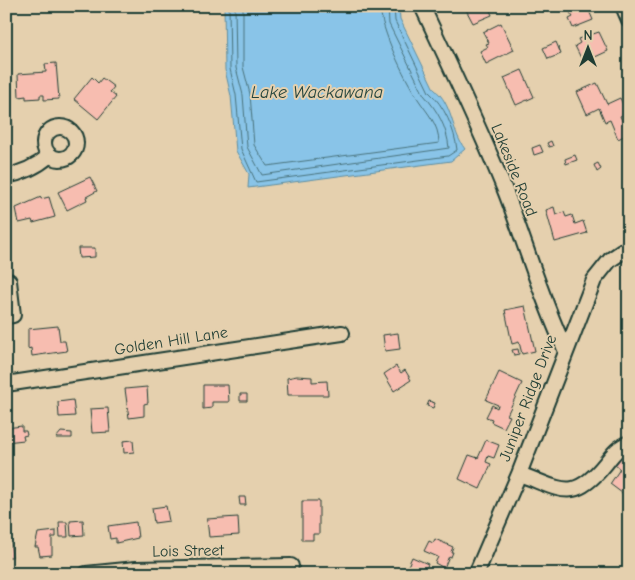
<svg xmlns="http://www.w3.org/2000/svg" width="635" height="580" viewBox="0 0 635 580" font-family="'Comic Neue',sans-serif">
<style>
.water{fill:#89c4e8;stroke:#5f8ea0}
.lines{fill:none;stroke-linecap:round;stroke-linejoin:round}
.shore{stroke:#49737c;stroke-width:1}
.building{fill:#f7bdb0;stroke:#1f3d34}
.minor-casing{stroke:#1f3d34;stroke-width:18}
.minor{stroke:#e5d0ae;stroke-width:14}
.labels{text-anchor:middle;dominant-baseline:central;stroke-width:4;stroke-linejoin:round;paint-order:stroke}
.street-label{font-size:16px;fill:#1f3d34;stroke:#e5d0ae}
.water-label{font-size:18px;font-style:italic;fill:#24443d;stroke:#e5d0ae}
</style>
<rect width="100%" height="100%" fill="#e5d0ae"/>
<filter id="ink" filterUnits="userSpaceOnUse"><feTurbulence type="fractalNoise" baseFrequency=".02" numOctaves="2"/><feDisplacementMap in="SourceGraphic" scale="10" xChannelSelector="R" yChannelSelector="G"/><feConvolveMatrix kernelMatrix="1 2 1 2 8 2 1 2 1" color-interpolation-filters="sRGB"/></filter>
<g filter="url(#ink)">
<path class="water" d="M 224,6 L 399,6 L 400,19 L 434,89 C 453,104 451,131 465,149 L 451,161 L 248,188 L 249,174 L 236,151 L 231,96 L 225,70 Z"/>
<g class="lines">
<path class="shore" d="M 229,6 L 230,69 L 236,95 L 241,149 L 256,182 L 448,156 L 457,150 C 455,130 444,105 429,92 L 395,21 L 394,6
M 235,6 L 236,68 L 243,95 L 247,147 L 262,175 L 449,148 C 447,127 437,110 424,95 L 389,24 L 388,6
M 243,6 L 243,67 L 250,94 L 254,145 L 267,166 L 439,143 C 439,124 427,113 418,99 C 404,77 381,31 380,6"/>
</g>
<path class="building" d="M 464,6 L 488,6 L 492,15 L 473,23 Z
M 587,6 L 593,20 L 573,28 L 569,19 L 573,17 L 566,7 Z
M 501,23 L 514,50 L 486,64 L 480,51 L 488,47 L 486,44 L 489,43 L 483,32 Z
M 599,32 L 608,51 L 593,58 L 591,53 L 581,58 L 575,46 L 580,43 L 578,39 Z
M 556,42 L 561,54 L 548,59 L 543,48 Z
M 56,63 L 59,99 L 44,100 L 44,95 L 40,95 L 40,98 L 26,99 L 26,96 L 19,97 L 18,74 L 46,72 L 45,64 Z
M 522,70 L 534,97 L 516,105 L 504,78 Z
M 92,77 L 98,83 L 102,78 L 114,87 L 110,92 L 116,97 L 98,119 L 74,99 Z
M 597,83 L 607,104 L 620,98 L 627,113 L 620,116 L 628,134 L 618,139 L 610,120 L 605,122 L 599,108 L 587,114 L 577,92 Z
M 9,103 L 13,126 L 7,127 L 6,130 L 6,104 Z
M 551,141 L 553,146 L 549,147 L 547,143 Z
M 540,145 L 543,152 L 534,155 L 532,148 Z
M 575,155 L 577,160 L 566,164 L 565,159 Z
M 598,163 L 601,169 L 597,172 L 594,165 Z
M 90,177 L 97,191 L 86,197 L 87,200 L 67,210 L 58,192 Z
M 41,197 L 41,199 L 49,197 L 55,217 L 33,223 L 32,220 L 19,223 L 16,208 Z
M 554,207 L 556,215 L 564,212 L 566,217 L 572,215 L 575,224 L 583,221 L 587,233 L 555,242 L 546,210 Z
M 78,248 L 95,248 L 95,257 L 79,258 Z
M 525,306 L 535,351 L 522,354 L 519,342 L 512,344 L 505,310 Z
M 58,326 L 60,341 L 65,341 L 67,351 L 32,356 L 31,348 L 28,349 L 28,329 Z
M 398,333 L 400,349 L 385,351 L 383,335 Z
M 518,349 L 519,354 L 514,355 L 512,350 Z
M 396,366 L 401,373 L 405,370 L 411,380 L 394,391 L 384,374 Z
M 499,372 L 522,383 L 507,415 L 510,416 L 504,428 L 491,422 L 492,419 L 486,417 L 492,405 L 497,408 L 498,405 L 486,400 Z
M 297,376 L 312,377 L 312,382 L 327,381 L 328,395 L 288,395 L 287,378 Z
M 203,385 L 228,385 L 229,402 L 212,402 L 212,408 L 203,409 Z
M 147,387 L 148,403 L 144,404 L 144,416 L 129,418 L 125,389 Z
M 240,394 L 247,394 L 247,401 L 240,401 Z
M 73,400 L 75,416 L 59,417 L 58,402 Z
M 429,401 L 435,403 L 433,408 L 427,406 Z
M 108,408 L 110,432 L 92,433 L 90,409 Z
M 22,426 L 22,431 L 26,431 L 27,435 L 23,436 L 24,440 L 6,442 L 6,428 Z
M 61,432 L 72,433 L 72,438 L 56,438 Z
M 133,440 L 134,452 L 124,453 L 123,441 Z
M 486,440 L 499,445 L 494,458 L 488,456 L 486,462 L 491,464 L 480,489 L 459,479 L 469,455 L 478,458 Z
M 626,449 L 629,450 L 629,483 L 622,493 L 610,484 L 620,469 L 615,465 Z
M 239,497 L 245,497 L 246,505 L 240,505 Z
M 302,501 L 319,501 L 319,534 L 313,534 L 313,540 L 302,540 Z
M 166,506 L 169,521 L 154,523 L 152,508 Z
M 238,517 L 239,535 L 209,537 L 207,519 Z
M 83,520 L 84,535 L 71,536 L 70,521 Z
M 59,522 L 67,522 L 68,537 L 60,537 Z
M 136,522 L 138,538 L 116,543 L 116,538 L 110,539 L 108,526 Z
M 56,531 L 56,537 L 52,537 L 52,555 L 40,556 L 38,547 L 35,547 L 38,533 Z
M 6,533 L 9,533 L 10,538 L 12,557 L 6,557 Z
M 435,539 L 453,547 L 451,552 L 453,552 L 451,557 L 449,556 L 444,568 L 435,563 L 438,557 L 424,551 L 429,541 L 433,543 Z
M 412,557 L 428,564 L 425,572 L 408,566 Z"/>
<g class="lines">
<g class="minor-casing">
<path id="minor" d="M 422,6 C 451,68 481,130 506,193 C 526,245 541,298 565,349
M 623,6 L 629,20
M44 143a16 16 0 1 1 32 0a16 16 0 1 1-32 0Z
M 6,176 C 23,173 36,167 49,156
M 6,282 L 9,281 L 13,315 L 6,316
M 6,384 L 342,333
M 519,474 C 562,489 573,504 606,463 C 613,454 618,447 629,443
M 86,574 L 136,569 L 291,566
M 476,574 L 519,474 L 594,280 L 610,260 L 629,247"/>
</g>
<use href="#minor" class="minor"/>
</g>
</g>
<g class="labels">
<g class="street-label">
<text transform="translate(514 170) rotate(68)">Lakeside Road</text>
<text transform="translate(171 341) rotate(-9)">Golden Hill Lane</text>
<text transform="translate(528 398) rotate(-69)">Juniper Ridge Drive</text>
<text transform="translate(188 551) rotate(-1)">Lois Street</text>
</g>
<g class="water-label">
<text x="317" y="92">Lake Wackawana</text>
</g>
</g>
<rect width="635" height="580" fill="none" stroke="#e5d0ae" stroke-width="25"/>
<rect x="12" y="12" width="610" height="555" fill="none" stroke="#1f3d34" stroke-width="2" filter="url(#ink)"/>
<g transform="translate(588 48)" stroke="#e5d0ae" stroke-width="4" paint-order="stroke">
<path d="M0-4L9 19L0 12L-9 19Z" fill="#1f3d34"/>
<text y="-8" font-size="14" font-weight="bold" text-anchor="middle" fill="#1f3d34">N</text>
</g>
</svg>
